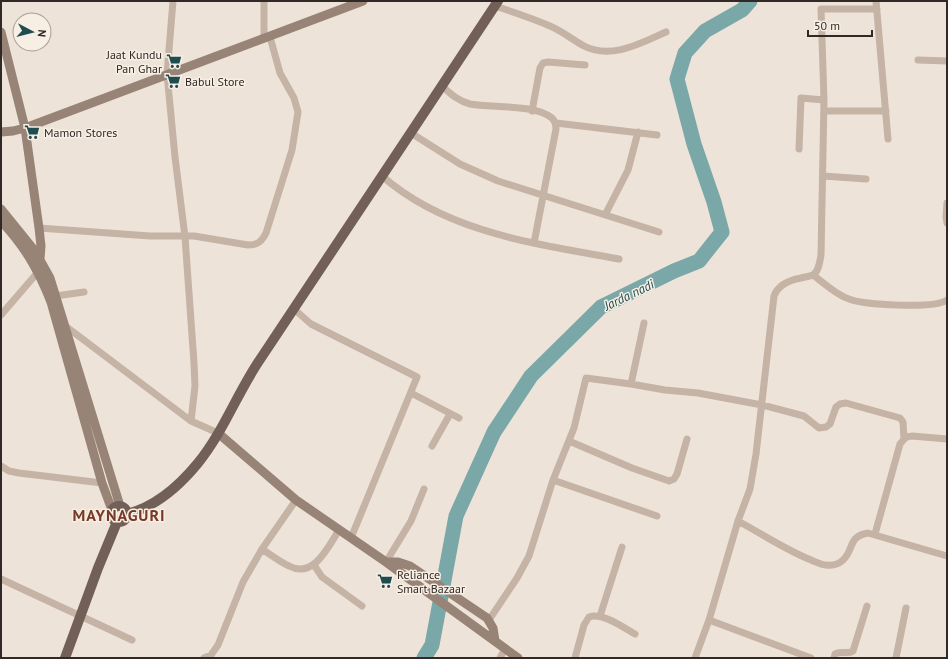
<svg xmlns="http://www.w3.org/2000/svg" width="948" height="659" viewBox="0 0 948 659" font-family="'PT Sans',sans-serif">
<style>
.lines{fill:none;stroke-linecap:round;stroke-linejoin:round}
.river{stroke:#7aa7a8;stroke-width:15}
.street{stroke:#c5b3a5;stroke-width:7}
.secondary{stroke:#988377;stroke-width:9}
.primary{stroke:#726058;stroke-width:10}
.labels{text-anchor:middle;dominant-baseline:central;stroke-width:3;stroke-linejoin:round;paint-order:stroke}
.poi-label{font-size:12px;fill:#312926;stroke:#f7eee4;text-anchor:start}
.water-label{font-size:13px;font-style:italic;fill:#1f4c4f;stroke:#f7eee4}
.district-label{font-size:16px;font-weight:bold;letter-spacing:1px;fill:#793926;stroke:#f7eee4}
</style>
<rect width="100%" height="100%" fill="#eee3d8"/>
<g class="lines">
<path class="river" d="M 424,658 L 432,645 L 456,516 L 494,432 L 531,376 L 601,307 L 674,271 L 699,261 L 722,232 L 714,202 L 694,144 L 677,79 L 685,53 L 705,31 L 742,10 L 750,1"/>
<path class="street" d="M 173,1 L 167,74 L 175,157 L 185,237 L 194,363 L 195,386 L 191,421
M 876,1 L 888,139
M 495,6 C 513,12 532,18 550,26 C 562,31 573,40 584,46 C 611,60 641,43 666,32
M 264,39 L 264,1
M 918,60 L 947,61
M 442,86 C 451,94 458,101 470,104 C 491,108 536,104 552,118 C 555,121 556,124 556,129 L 534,243
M 532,111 L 540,68 L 543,63 L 548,62 L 585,65
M 824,111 L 886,111
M 556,123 L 657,135
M 411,133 L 460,164 L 498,181 L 659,232
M 799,149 L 801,98 L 824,100
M 382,176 C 447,233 537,244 619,259
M 823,176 L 866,179
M 947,203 L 946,217 L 947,223
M 605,215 L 628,170 L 638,132
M 39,228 L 150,236 L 194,236 L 248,245 C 258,245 262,241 266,233 L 292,150 L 298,112 L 294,98 L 280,73 L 270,37
M 813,275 C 824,283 836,295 849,299 C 864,305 935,309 947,300
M 55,296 L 84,292
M 294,309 L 311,324 L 417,377 L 351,538
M 1,315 L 38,272
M 64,325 L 191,421 L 218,433
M 631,384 L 644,323
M 411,393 L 459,418
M 569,441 L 632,468 L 669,481 L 674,479 L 677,474 L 687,439
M 432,446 L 450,414
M 1,466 L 9,471 L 19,473 L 102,483
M 553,480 L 657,516
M 738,521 C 762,534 786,550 811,560 C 816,562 821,565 826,565 C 832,566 839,564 843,560 C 854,550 848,536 868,533 L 947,556
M 875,534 L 900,444 C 904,439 906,436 912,436 L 947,439
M 262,549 C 271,555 280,562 289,566 C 314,579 328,547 339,530
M 386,562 L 411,521 L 424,489
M 314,565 L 322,577 L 362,606
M 1,579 L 132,640
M 600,616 L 622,547
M 489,620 L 517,578 L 529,556 L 553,480 L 574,428 L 586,378 L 631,384 L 665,390 L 698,393 L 762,405 L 804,416 L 819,428 L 826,427 L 830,424 L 836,407 L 840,404 L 846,403 L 900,418 L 903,422 L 904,439
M 709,620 L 811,658
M 204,658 L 211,655 L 218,645 L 243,582 L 262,549 L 296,500
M 500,658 L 505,649
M 575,658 L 584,625 L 589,617 C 602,612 624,628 635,634
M 695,658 L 709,620 L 738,521 L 750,489 L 756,454 L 774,296 C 778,285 790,280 801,278 C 805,277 811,276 813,275 C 819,271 820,261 821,255 L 824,100 L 821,9 L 877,9
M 834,658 L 835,654 C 841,650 847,655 853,651 L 867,606
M 896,658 L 906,608"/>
<path class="secondary" d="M 1,32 L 25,128 L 39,228 L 41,246 L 40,259
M 1,132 L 13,131 L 25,128 L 363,1
M 1,209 L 35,251 L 50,278 L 120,506
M 1,221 C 25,247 38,269 51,302 L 102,483 L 112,510
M 218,433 L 296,500 L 386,562 L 518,658
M 386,562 L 398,562 L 410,566 L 487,618 L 493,628 L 495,641"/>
<path class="primary" d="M111 514a8 8 0 1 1 16 0a8 8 0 1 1-16 0Z
M 127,514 C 155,507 180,485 198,463 C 224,431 238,391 261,358 C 341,239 419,120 498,1
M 65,658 L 98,568 L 117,522"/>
</g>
<defs>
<g id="supermarket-bare" transform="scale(1.2)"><path d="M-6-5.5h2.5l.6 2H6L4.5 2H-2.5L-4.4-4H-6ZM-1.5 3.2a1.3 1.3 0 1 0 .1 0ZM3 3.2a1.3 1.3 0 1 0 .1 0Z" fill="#1f4c4f" stroke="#f7eee4" stroke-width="2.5" paint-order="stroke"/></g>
</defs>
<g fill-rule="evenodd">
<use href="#supermarket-bare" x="174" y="61"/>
<use href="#supermarket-bare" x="173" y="81"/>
<use href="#supermarket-bare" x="32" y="132"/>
<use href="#supermarket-bare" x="385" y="581"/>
</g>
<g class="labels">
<g class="poi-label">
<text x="162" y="54" text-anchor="end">Jaat Kundu<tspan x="162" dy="14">Pan Ghar</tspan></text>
<text x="185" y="81">Babul Store</text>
<text x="44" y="132">Mamon Stores</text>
<text x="397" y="574">Reliance<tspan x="397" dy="14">Smart Bazaar</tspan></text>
</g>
<g class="water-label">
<text transform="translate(629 295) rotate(-26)">Jarda nadi</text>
</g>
<g class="district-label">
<text x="119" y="515">MAYNAGURI</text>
</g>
</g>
<rect width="948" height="659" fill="none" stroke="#312926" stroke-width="4"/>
<g transform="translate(32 32) rotate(97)"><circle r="19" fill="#f7eee4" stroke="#a89f98"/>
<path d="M0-3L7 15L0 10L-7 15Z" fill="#1f4c4f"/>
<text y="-6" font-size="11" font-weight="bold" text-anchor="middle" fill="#312926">N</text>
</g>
<path d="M808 30v6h64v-6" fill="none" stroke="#312926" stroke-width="2"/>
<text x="814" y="30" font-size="12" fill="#312926" stroke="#f7eee4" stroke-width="3" paint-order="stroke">50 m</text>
</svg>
